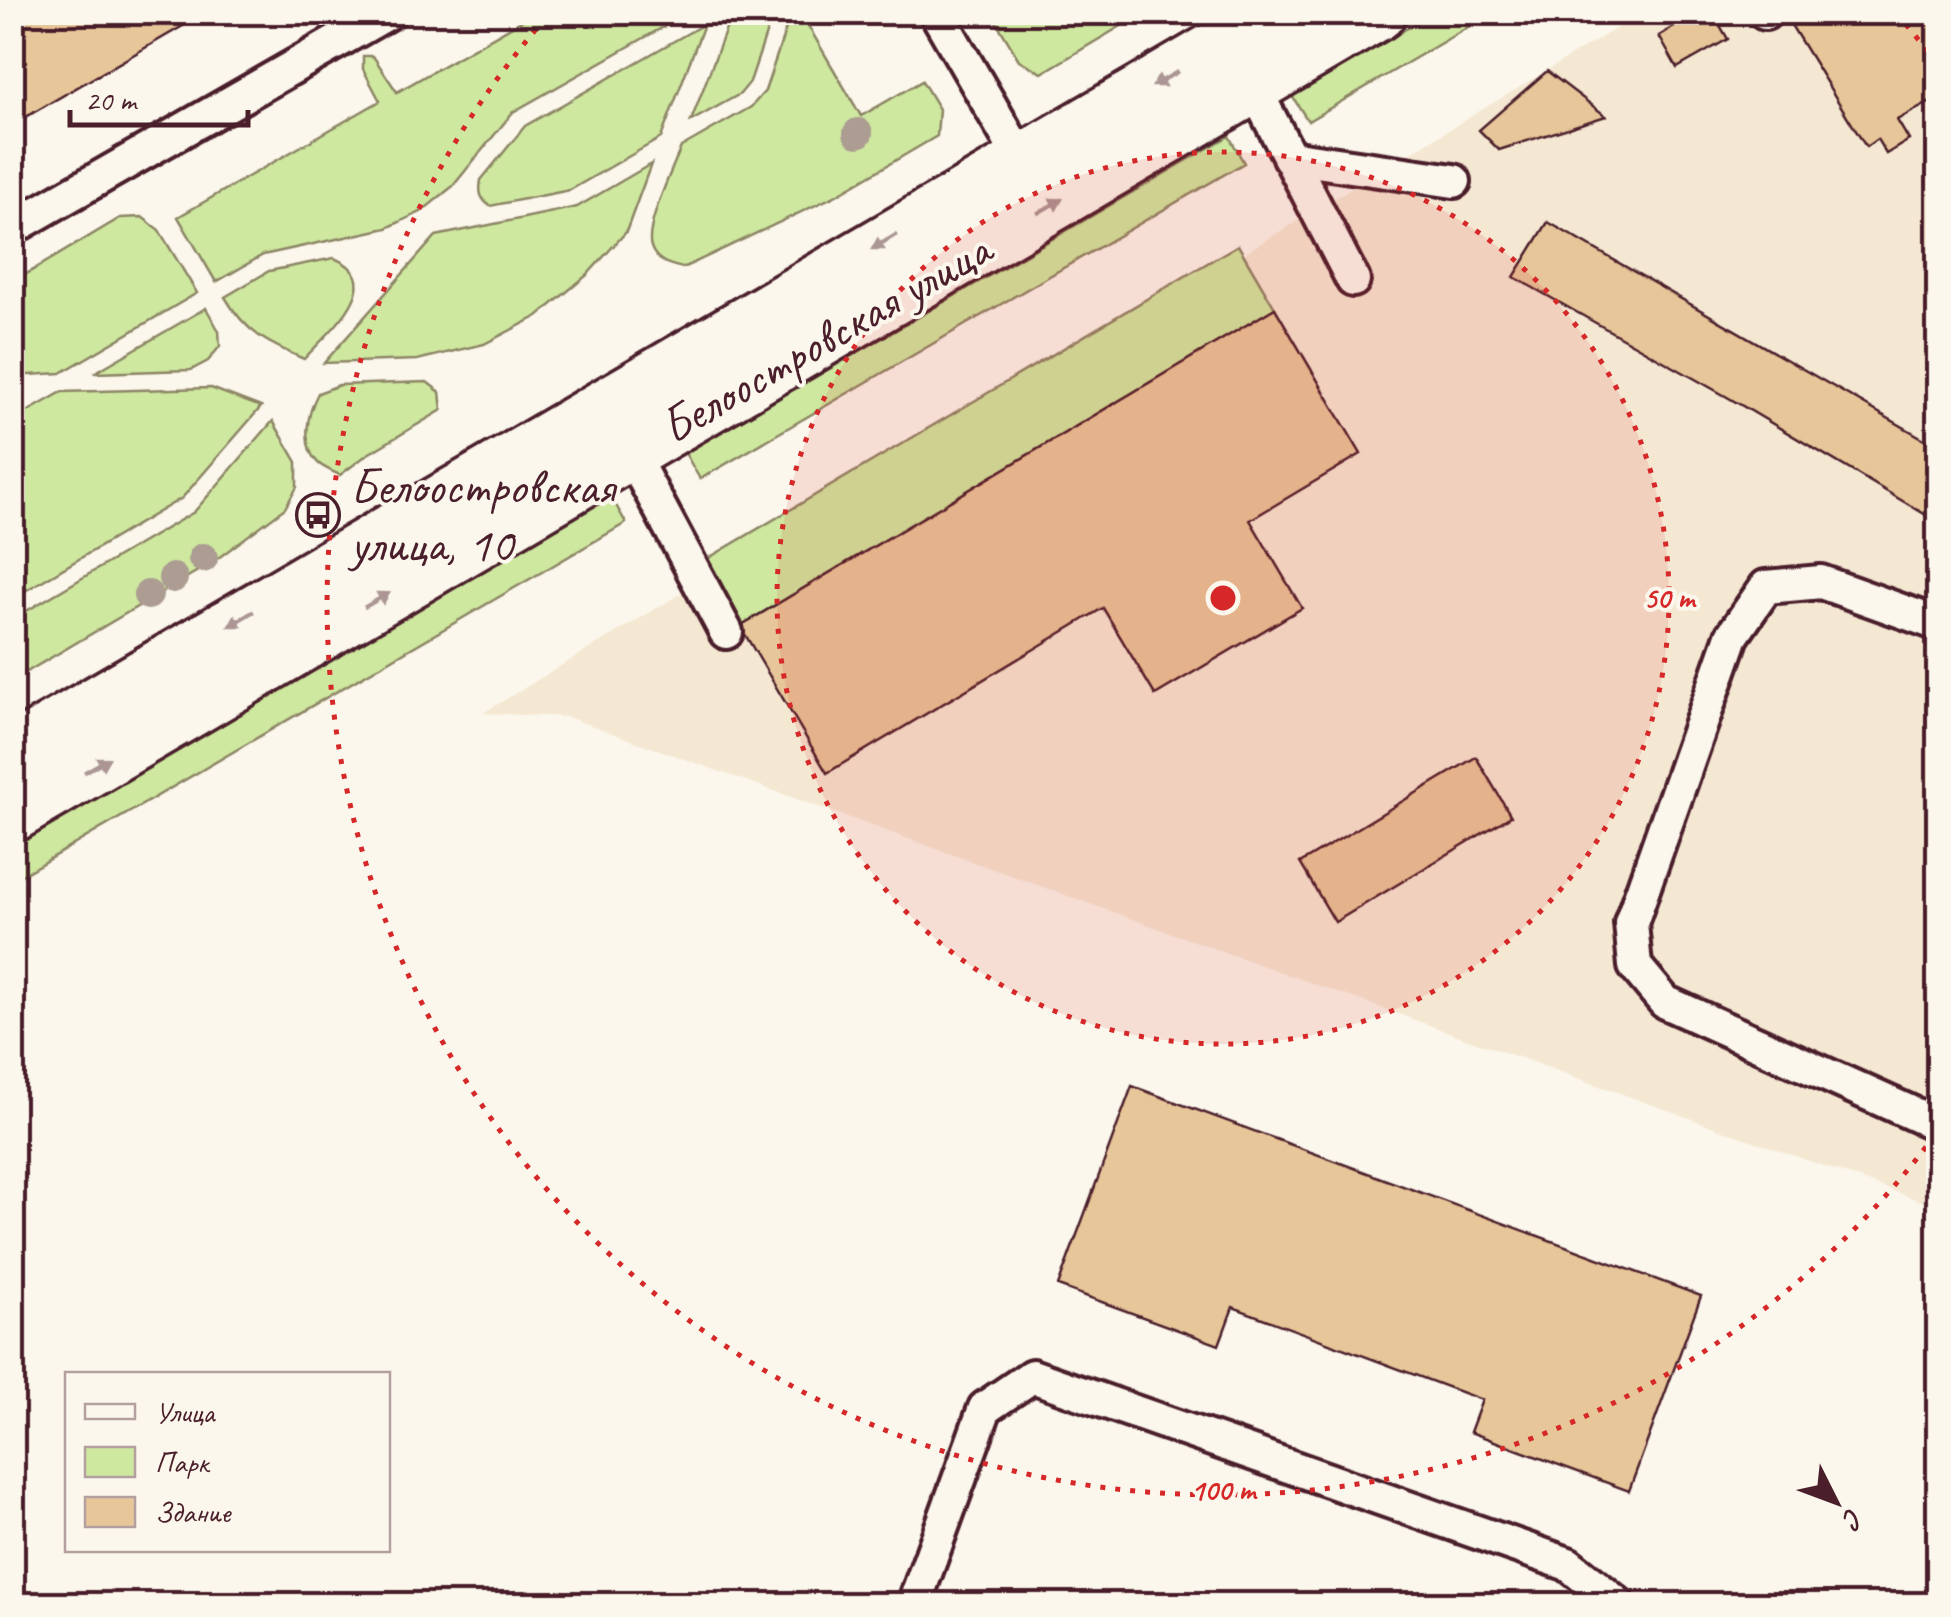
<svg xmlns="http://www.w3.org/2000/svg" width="1951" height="1617" viewBox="0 0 1951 1617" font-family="Caveat,sans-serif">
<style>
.built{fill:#f5e8d3}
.green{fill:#cee99f;stroke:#8c8465;stroke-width:2.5}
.building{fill:#e7c699;stroke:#4a1f2b;stroke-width:2.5}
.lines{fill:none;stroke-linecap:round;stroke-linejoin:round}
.lane-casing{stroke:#4a1f2b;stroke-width:40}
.secondary-casing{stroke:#4a1f2b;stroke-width:62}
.lane{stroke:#fbf7ec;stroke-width:32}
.secondary{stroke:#fbf7ec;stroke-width:55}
.tree{fill:#ac9c92}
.oneway{fill:#ab9695}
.ring{fill:none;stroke:#d62828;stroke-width:5;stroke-dasharray:5 10}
.labels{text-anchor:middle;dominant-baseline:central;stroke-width:8;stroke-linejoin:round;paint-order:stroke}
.street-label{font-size:50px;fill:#4a1f2b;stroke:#fbf7ec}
.poi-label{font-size:50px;fill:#4a1f2b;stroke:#fbf7ec;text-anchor:start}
.centre{fill:#d62828;stroke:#fbf7ec;stroke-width:5}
.ring-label{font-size:30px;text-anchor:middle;font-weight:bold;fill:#d62828;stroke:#fbf7ec;stroke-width:8;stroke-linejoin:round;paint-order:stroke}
</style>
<rect width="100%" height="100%" fill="#fbf7ec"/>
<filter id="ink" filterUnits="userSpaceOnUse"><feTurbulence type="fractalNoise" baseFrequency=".01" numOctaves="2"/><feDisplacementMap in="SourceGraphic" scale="20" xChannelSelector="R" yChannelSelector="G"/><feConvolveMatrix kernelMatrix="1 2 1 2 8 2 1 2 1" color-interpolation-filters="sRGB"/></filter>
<g filter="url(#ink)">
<path class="built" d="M 1642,13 L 1938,13 L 1938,1207 L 567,717 L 483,713 Z"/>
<path class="green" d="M 535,13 L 688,13 L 513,112 L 453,186 L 421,212 L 387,228 L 263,255 L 216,282 L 178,217 L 380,101 L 363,69 L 363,56 L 373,56 L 397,92 Z
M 732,13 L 773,13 L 750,82 L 740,94 L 691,121 Z
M 791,13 L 827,13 L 807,24 L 861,116 L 922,81 L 939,109 L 937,136 L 835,196 L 683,268 C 670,265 656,262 651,247 C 644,228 673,168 681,147 L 751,107 L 765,91 Z
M 991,13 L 1143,13 L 1042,73 L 1019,60 Z
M 1433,13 L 1492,13 L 1308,121 L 1292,96 Z
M 704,24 L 661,138 L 570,190 L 490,206 C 480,199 479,192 481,180 L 525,126 Z
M 1229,136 L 1244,163 L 700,479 L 685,453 Z
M 651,164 L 626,232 L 587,275 L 538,316 L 484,344 L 417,360 L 324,363 L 436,236 L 577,207 Z
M 142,217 L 159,230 L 197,293 L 61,373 L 13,376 L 13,282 L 120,218 Z
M 1238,245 L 1275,308 L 740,626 L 702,562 Z
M 334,258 C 392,281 327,333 304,359 C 267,343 246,333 225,297 L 269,271 Z
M 206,308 L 219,331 L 220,346 L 208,361 L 191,370 L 94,373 Z
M 427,382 L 440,392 L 442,410 L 368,454 L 340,475 C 333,472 324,468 318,463 C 300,445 308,412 318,393 L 339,385 Z
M 211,388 L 261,407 L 182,498 L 13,598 L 13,420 L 62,392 Z
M 273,421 L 297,462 L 297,487 L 285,508 L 213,562 L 13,680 L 13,619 L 194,512 Z
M 609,493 L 626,523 L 13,880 L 12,840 Z"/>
<path class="building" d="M 12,12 L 207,12 L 12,125 Z
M 1699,12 L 1712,12 L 1728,39 L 1677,68 L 1659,36 Z
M 1783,12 L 1938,12 L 1938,98 L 1897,120 L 1909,140 L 1886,154 L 1877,139 L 1866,147 Z
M 1547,71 L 1606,116 L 1499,150 L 1479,130 Z
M 1548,222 L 1938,447 L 1938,522 L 1729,398 L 1514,277 Z
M 1275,308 L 1361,454 L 1250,520 L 1302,608 L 1155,695 L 1103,608 L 827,773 L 740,626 Z
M 1476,757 L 1511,816 L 1335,922 L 1300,863 Z
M 1132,1086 L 1701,1296 L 1629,1491 L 1470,1432 L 1482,1400 L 1233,1307 L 1219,1345 L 1058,1286 Z"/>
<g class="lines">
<g class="lane-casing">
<path id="lane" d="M 936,12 L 1022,161
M 1764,12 L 1765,13
M 1246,72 L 1353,280
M 1289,157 L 1454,181
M 12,228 L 389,12
M 622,437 L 726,632
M 1938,624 L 1821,582 L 1766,587 L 1732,636 L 1631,923 L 1635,966 L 1665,1002 L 1938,1125
M 914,1604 L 985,1408 L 1032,1376 L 1568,1564 L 1618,1604"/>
</g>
<g class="secondary-casing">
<path id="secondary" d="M 12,754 L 1280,12
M 12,814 L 1378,12"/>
</g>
<use href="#lane" class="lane"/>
<use href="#secondary" class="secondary"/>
</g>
<g class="tree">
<circle cx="858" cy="133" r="15"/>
<circle cx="203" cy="558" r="15"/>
<circle cx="173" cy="578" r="15"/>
<circle cx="148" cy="595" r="15"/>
</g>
<defs><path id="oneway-solid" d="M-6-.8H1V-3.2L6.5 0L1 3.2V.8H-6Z" transform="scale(2.5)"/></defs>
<g class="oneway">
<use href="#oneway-solid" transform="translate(1165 79) rotate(150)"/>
<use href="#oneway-solid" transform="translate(1050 206) rotate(-30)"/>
<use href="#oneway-solid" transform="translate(884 242) rotate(149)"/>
<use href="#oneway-solid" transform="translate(377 600) rotate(-30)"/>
<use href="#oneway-solid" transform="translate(241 619) rotate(149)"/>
<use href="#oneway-solid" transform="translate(97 765) rotate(-30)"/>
</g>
</g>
<circle cx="1223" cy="598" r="446" fill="#d62828" fill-opacity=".12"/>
<g class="ring">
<circle cx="1223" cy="598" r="446"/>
<path d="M1935 1135A892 892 0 1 1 550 13M1896 13A892 892 0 0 1 1935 61"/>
</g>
<defs>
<g id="bus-ring" transform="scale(2.25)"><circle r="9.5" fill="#fbf7ec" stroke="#4a1f2b" stroke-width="1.5"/><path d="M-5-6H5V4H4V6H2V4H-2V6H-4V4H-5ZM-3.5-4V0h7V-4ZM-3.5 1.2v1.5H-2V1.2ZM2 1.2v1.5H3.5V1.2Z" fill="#4a1f2b"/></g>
</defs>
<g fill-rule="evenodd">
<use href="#bus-ring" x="318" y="515"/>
</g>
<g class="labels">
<g class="street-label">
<text transform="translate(825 338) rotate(-30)">Белоостровская улица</text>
</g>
<g class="poi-label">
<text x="350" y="486">Белоостровская<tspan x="350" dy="58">улица, 10</tspan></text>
</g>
</g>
<circle cx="1223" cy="598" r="15" class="centre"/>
<g class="ring-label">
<text x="1669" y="608">50 m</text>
<text x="1223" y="1500">100 m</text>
</g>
<rect width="1951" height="1617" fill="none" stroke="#fbf7ec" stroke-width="50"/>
<rect x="25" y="25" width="1901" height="1567" fill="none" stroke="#4a1f2b" stroke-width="4" filter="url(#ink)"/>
<rect x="65" y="1372" width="325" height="180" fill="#fbf7ec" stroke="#b4a19f" stroke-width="2.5"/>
<rect x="85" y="1404" width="50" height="15" fill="#fbf7ec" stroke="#b4a19f" stroke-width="2.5"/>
<text x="155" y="1422" font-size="30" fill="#4a1f2b">Улица</text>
<rect x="85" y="1447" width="50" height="30" fill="#cee99f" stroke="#b4a19f" stroke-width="2.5"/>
<text x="155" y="1472" font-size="30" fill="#4a1f2b">Парк</text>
<rect x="85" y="1497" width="50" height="30" fill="#e7c699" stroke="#b4a19f" stroke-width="2.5"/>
<text x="155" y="1522" font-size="30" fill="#4a1f2b">Здание</text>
<g transform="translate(1836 1502) rotate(132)" stroke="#fbf7ec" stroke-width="8" paint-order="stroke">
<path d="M0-8L18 38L0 25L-18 38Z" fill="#4a1f2b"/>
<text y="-15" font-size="28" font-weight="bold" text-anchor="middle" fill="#4a1f2b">С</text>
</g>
<path d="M70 110v15h178v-15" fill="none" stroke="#4a1f2b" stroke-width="5"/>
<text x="85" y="110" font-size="30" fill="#4a1f2b" stroke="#fbf7ec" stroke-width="8" paint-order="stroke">20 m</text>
</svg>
